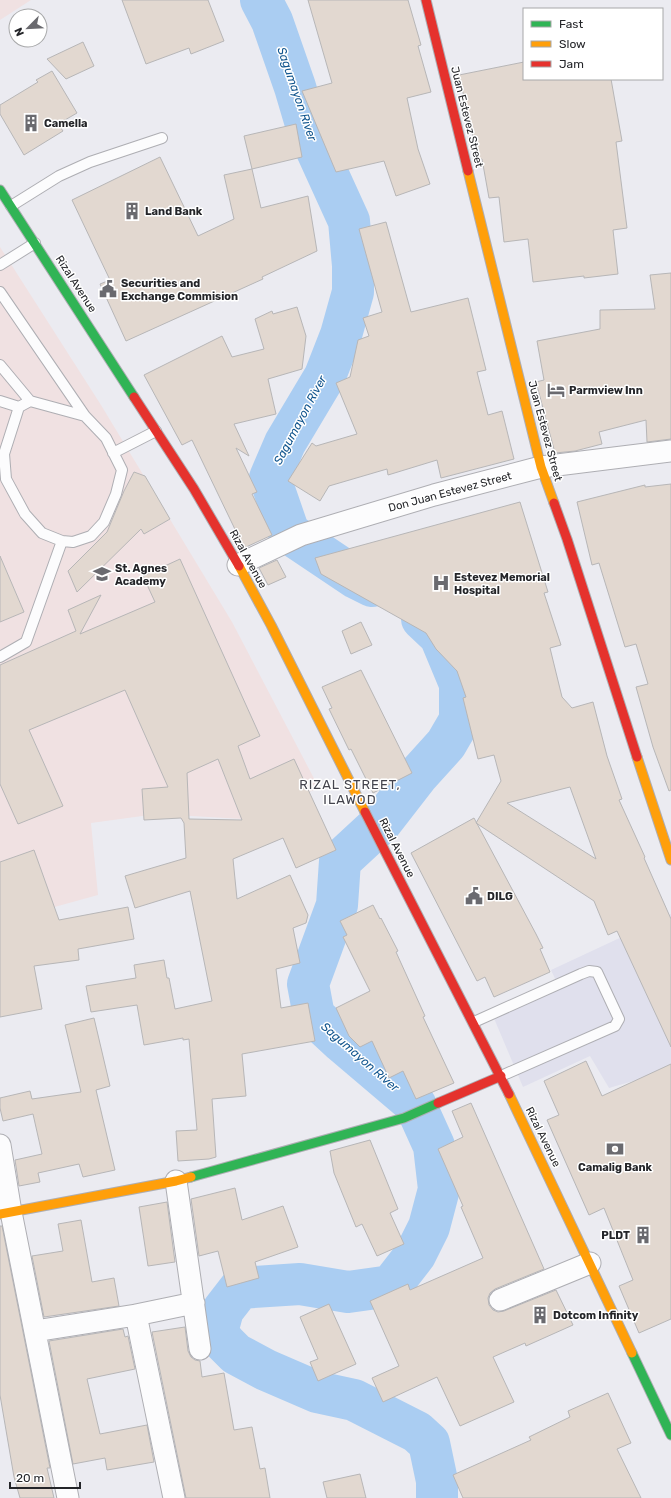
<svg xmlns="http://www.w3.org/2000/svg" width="671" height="1498" viewBox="0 0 671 1498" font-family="Rubik,sans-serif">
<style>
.built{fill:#e0e0ed}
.education{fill:#f0e1e2}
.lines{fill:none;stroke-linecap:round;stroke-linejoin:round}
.river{stroke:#aacdf2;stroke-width:42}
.building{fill:#e2d8d0;stroke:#b7b6b7;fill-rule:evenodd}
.lane-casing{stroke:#aeaeb3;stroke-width:12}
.street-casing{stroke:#aeaeb3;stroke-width:23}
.fast-casing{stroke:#aeaeb3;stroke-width:11}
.slow-casing{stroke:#aeaeb3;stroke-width:11}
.jam-casing{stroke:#aeaeb3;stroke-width:11}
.lane{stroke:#fcfcfd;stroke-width:10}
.street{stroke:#fcfcfd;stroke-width:21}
.fast{stroke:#30b455;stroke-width:9}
.slow{stroke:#ff9f0a;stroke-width:9}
.jam{stroke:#e5322d;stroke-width:9}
.labels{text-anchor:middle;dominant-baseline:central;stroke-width:3;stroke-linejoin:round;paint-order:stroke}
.street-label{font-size:11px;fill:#242529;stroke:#fff}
.poi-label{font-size:11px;font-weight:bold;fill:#242529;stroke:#fff;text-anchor:start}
.water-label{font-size:12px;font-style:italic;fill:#11558e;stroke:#fff}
.quarter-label{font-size:13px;letter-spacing:1px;fill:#43434c;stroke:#fff}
</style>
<rect width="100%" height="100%" fill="#ebebf1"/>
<path class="built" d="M 671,914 L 671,1070 L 609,1088 L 590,1056 L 523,1087 L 493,1016 L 558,985 L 551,970 Z"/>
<path class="education" d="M 0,0 L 31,0 L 0,20 Z
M 0,247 L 101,405 L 232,622 L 319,788 L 243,819 L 157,814 L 91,823 L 98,895 L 0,922 Z"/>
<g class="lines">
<path class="river" d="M 261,0 L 272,21 L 295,87 L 308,131 L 349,221 L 353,266 L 353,292 L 341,335 L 325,376 L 285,443 L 270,478 L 289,533 L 356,578 L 372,586
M 422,619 L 440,636 L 460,684 L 460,720 L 446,744 L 418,775 L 380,824 L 340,861 L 337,905 L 308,984 L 314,1016 L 342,1042 L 415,1104 L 434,1146 L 439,1189 L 429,1227 L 415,1255 L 391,1286 L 348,1292 L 300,1284 L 240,1288 L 223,1310 L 217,1332 L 225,1343 L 236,1354 L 266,1370 L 317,1392 L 354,1400 L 417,1432 L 429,1443 L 437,1481 L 437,1498"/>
</g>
<path class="building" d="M 122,0 L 208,0 L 224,41 L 191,54 L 189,48 L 146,64 Z
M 308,0 L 408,0 L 421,45 L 418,46 L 431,92 L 407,98 L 418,149 L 430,184 L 396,196 L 384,161 L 336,172 L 302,91 L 332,83 Z
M 83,42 L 94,66 L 66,79 L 47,59 Z
M 524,62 L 524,79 L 611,79 L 622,141 L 616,142 L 627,228 L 613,230 L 618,274 L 584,278 L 584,276 L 533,282 L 528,239 L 504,242 L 499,197 L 489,198 L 482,159 L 478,159 L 459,75 Z
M 52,71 L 77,113 L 58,124 L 63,131 L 24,155 L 0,114 L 0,105 L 38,82 L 36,80 Z
M 296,124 L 302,157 L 252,169 L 244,136 Z
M 160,157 L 198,236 L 234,219 L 224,175 L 252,169 L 261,208 L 308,196 L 317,251 L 262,277 L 263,279 L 126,341 L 100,284 L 110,280 L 72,200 Z
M 386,222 L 411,312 L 468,298 L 486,370 L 477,372 L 488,415 L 502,411 L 514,459 L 441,478 L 437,460 L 388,475 L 387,469 L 329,486 L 320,501 L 288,481 L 312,443 L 316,446 L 357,434 L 336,383 L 350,377 L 358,340 L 369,336 L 363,318 L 382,312 L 359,229 Z
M 671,273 L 671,439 L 647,442 L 646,420 L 599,432 L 602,444 L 575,451 L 555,453 L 536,382 L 544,380 L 537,341 L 600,329 L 600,310 L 655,309 L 650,275 Z
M 297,307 L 306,336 L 302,369 L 268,379 L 276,414 L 234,424 L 249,456 L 236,448 L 257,492 L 252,494 L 272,535 L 244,548 L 192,440 L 182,445 L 144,375 L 222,336 L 232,357 L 264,349 L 255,319 L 272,311 L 273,314 Z
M 134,472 L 145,476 L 170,519 L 144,534 L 141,529 L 77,592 L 68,571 L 107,532 L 124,491 Z
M 671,484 L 671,790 L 669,791 L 653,747 L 636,687 L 648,684 L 636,644 L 625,647 L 599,563 L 592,565 L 577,502 L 645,485 L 645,487 Z
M 520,502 L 548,592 L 544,593 L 561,645 L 550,648 L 562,697 L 572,708 L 593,702 L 607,756 L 622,799 L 619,800 L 645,857 L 644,858 L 671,919 L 671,1047 L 617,931 L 608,935 L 594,901 L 476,823 L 501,781 L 494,755 L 478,759 L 463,698 L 466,697 L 457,671 L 436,649 L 426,633 L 321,574 L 315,558 ZM 570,787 L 596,859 L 507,803 Z
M 0,556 L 24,612 L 0,622 Z
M 180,559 L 260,736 L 238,746 L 250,779 L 294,759 L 336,850 L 296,868 L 283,838 L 233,859 L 237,899 L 290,875 L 308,915 L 306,923 L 293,928 L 300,963 L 276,969 L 281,1008 L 308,1003 L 315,1041 L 242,1054 L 246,1096 L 212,1099 L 216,1157 L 209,1159 L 178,1161 L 176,1131 L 197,1130 L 189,1039 L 183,1040 L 183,1038 L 144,1045 L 137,1005 L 91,1012 L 86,986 L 136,978 L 134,965 L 164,960 L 167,978 L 169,978 L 175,1009 L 212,1001 L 190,891 L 135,908 L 125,876 L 186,858 L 184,823 L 181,818 L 144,820 L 142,789 L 168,787 L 125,690 L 29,730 L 63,806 L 18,824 L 0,784 L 0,665 L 76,631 L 68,610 L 101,595 L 80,634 L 155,602 L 143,576 ZM 218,759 L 242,820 L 189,819 L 187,773 Z
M 277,560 L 286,577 L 268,585 L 259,568 Z
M 361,622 L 372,645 L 351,654 L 342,631 Z
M 361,670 L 412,773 L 373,793 L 351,749 L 349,750 L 329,709 L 332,708 L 322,687 Z
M 474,818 L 536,934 L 543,948 L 540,949 L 550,972 L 494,997 L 485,977 L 477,981 L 411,853 Z
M 34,850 L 59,920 L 128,907 L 134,939 L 78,949 L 79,960 L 34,966 L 42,1009 L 0,1017 L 0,862 Z
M 373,905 L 380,919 L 381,918 L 398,951 L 396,952 L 425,1016 L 423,1017 L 454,1083 L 416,1099 L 403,1071 L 389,1078 L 372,1041 L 360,1047 L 349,1036 L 336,1008 L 370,991 L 343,937 L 347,935 L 340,921 Z
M 94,1018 L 110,1086 L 96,1090 L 115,1170 L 83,1177 L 79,1164 L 38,1173 L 40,1182 L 19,1186 L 15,1160 L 42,1154 L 33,1114 L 3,1121 L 0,1108 L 0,1098 L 30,1091 L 32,1099 L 81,1092 L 65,1025 Z
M 586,1061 L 602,1096 L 671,1064 L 671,1319 L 639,1333 L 619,1286 L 633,1280 L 604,1208 L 589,1215 L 547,1120 L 559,1115 L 544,1081 Z
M 471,1103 L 544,1269 L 495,1289 L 490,1293 L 488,1298 L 489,1305 L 493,1310 L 498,1312 L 504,1311 L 556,1290 L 573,1325 L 526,1346 L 525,1343 L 493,1357 L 514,1402 L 460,1426 L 437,1377 L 383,1402 L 372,1378 L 399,1366 L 370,1301 L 408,1284 L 410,1290 L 483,1258 L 461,1207 L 463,1206 L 438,1149 L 463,1137 L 452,1111 Z
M 370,1140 L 398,1209 L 390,1213 L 404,1244 L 377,1256 L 362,1224 L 356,1227 L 334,1173 L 330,1151 Z
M 235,1188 L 242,1220 L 283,1206 L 298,1247 L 255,1262 L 259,1278 L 227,1287 L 218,1251 L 199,1256 L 191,1199 Z
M 167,1202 L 175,1262 L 148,1266 L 139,1207 Z
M 81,1220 L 92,1282 L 114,1278 L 119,1306 L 44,1317 L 32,1256 L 63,1251 L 58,1224 Z
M 0,1226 L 2,1226 L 50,1468 L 47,1468 L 54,1498 L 20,1498 L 14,1477 L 0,1395 Z
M 329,1304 L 356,1364 L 318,1381 L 310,1362 L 318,1359 L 300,1317 Z
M 185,1327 L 188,1351 L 191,1357 L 195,1360 L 200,1361 L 202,1377 L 224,1373 L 234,1430 L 252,1427 L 260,1469 L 265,1468 L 270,1498 L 186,1498 L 152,1332 Z
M 123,1329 L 125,1337 L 128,1336 L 135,1369 L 87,1379 L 100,1434 L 147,1425 L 154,1462 L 107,1470 L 105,1458 L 73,1464 L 49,1341 Z
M 608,1393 L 631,1443 L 617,1449 L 641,1498 L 463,1498 L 453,1475 L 531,1440 L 529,1437 L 570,1417 L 568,1411 Z
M 360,1474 L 366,1498 L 327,1498 L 323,1482 Z"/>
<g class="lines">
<g class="lane-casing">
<path id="lane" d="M 11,206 L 59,176 L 90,162 L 162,138
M 0,265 L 35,243
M 0,292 L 85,416 L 106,438 L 122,470 L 116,494 L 104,522 L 91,536 L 73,542 L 62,541 L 42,533 L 25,514 L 6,479 L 4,454 L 19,407
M 0,365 L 30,401
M 0,401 L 19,407 L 30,401 L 85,416
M 113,453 L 156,431
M 0,657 L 26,642 L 62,541
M 474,1022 L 581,974 L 589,971 L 597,972 L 619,1019 L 615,1026 L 501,1076"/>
</g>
<g class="street-casing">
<path id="street" d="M 238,565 L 301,535 L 434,495 L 541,467 L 671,451
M 0,1145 L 11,1212 L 68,1498
M 176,1181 L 200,1349
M 500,1300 L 590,1263
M 136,1315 L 174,1498
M 35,1331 L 136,1315 L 194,1303"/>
</g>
<g class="fast-casing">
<path id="fast" d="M 0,190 L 134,397
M 191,1177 L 404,1118 L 438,1103
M 632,1353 L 671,1435"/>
</g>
<g class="slow-casing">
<path id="slow" d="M 468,171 L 541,467 L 554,503
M 239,566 L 271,625 L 365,812
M 637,757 L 671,860
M 509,1094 L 632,1353
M 0,1214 L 176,1181 L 191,1177"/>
</g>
<g class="jam-casing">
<path id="jam" d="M 426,0 L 468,171
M 134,397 L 194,489 L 239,566
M 554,503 L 567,539 L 637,757
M 365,812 L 509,1094
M 438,1103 L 501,1076"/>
</g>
<use href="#lane" class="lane"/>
<use href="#street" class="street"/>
<use href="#fast" class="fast"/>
<use href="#slow" class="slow"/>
<use href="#jam" class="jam"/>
</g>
<defs>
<g id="building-bare" transform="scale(1.38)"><path d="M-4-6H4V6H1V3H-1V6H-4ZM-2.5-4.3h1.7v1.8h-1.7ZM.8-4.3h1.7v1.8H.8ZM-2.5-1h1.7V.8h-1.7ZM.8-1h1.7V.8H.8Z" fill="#6a6a6f" stroke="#fff" stroke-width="2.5" paint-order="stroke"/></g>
<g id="civic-bare" transform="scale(1.38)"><path d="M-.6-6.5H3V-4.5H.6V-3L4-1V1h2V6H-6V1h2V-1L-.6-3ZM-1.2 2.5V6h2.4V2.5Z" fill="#6a6a6f" stroke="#fff" stroke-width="2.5" paint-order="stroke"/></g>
<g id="hotel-bare" transform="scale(1.38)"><path d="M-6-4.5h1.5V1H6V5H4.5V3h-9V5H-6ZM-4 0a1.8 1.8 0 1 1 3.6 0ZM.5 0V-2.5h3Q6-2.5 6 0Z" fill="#6a6a6f" stroke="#fff" stroke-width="2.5" paint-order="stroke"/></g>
<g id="school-bare" transform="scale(1.38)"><path d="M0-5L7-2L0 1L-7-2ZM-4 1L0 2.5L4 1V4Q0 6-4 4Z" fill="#6a6a6f" stroke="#fff" stroke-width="2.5" paint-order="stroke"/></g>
<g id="hospital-bare" transform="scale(1.38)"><path d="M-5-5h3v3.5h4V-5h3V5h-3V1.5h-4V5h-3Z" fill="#6a6a6f" stroke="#fff" stroke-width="2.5" paint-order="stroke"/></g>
<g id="bank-bare" transform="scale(1.38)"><path d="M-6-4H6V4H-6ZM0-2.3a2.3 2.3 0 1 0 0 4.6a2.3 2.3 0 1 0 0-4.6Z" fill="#6a6a6f" stroke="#fff" stroke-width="2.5" paint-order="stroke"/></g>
</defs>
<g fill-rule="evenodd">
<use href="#building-bare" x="31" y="123"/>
<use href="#building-bare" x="132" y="211"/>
<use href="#civic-bare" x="108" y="289"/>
<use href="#hotel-bare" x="556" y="390"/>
<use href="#school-bare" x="102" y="574"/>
<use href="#hospital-bare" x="441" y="583"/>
<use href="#civic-bare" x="474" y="896"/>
<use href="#bank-bare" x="615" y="1149"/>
<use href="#building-bare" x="643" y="1235"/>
<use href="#building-bare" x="540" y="1315"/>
</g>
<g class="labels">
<g class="street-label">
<text transform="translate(467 117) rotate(76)">Juan Estevez Street</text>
<text transform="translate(76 284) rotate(57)">Rizal Avenue</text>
<text transform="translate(545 431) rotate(75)">Juan Estevez Street</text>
<text transform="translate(450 492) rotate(-15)">Don Juan Estevez Street</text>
<text transform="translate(248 559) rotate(61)">Rizal Avenue</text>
<text transform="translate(397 848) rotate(63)">Rizal Avenue</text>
<text transform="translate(543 1137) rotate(64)">Rizal Avenue</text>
</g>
<g class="poi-label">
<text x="44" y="123">Camella</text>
<text x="145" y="211">Land Bank</text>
<text x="121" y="283">Securities and<tspan x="121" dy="13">Exchange Commision</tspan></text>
<text x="569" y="390">Parmview Inn</text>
<text x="115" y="568">St. Agnes<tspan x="115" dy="13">Academy</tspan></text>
<text x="454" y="577">Estevez Memorial<tspan x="454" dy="13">Hospital</tspan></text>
<text x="487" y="896">DILG</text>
<text x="615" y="1167" text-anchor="middle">Camalig Bank</text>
<text x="630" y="1235" text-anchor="end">PLDT</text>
<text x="553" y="1315">Dotcom Infinity</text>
</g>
<g class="water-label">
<text transform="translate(297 94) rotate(71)">Sagumayon River</text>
<text transform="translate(300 420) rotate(-62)">Sagumayon River</text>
<text transform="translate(360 1057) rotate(41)">Sagumayon River</text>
</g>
<g class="quarter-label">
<text x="350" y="784">RIZAL STREET,<tspan x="350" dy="15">ILAWOD</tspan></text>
</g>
</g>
<rect x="523" y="8" width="140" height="72" fill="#ffffff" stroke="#a7a8a9"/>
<rect x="531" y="21" width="20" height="6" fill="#30b455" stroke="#a7a8a9"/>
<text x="559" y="28" font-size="12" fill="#242529">Fast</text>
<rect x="531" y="41" width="20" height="6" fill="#ff9f0a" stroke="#a7a8a9"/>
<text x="559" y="48" font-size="12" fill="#242529">Slow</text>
<rect x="531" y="61" width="20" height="6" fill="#e5322d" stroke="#a7a8a9"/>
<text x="559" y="68" font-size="12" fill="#242529">Jam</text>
<g transform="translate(28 28) rotate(246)"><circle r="19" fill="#ffffff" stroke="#a7a8a9"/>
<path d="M0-3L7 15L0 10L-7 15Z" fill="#6a6a6f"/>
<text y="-6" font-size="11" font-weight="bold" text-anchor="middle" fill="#242529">N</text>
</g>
<path d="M10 1482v6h70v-6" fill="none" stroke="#242529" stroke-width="2"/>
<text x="16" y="1482" font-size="12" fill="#242529" stroke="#ffffff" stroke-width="3" paint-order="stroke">20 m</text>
</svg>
